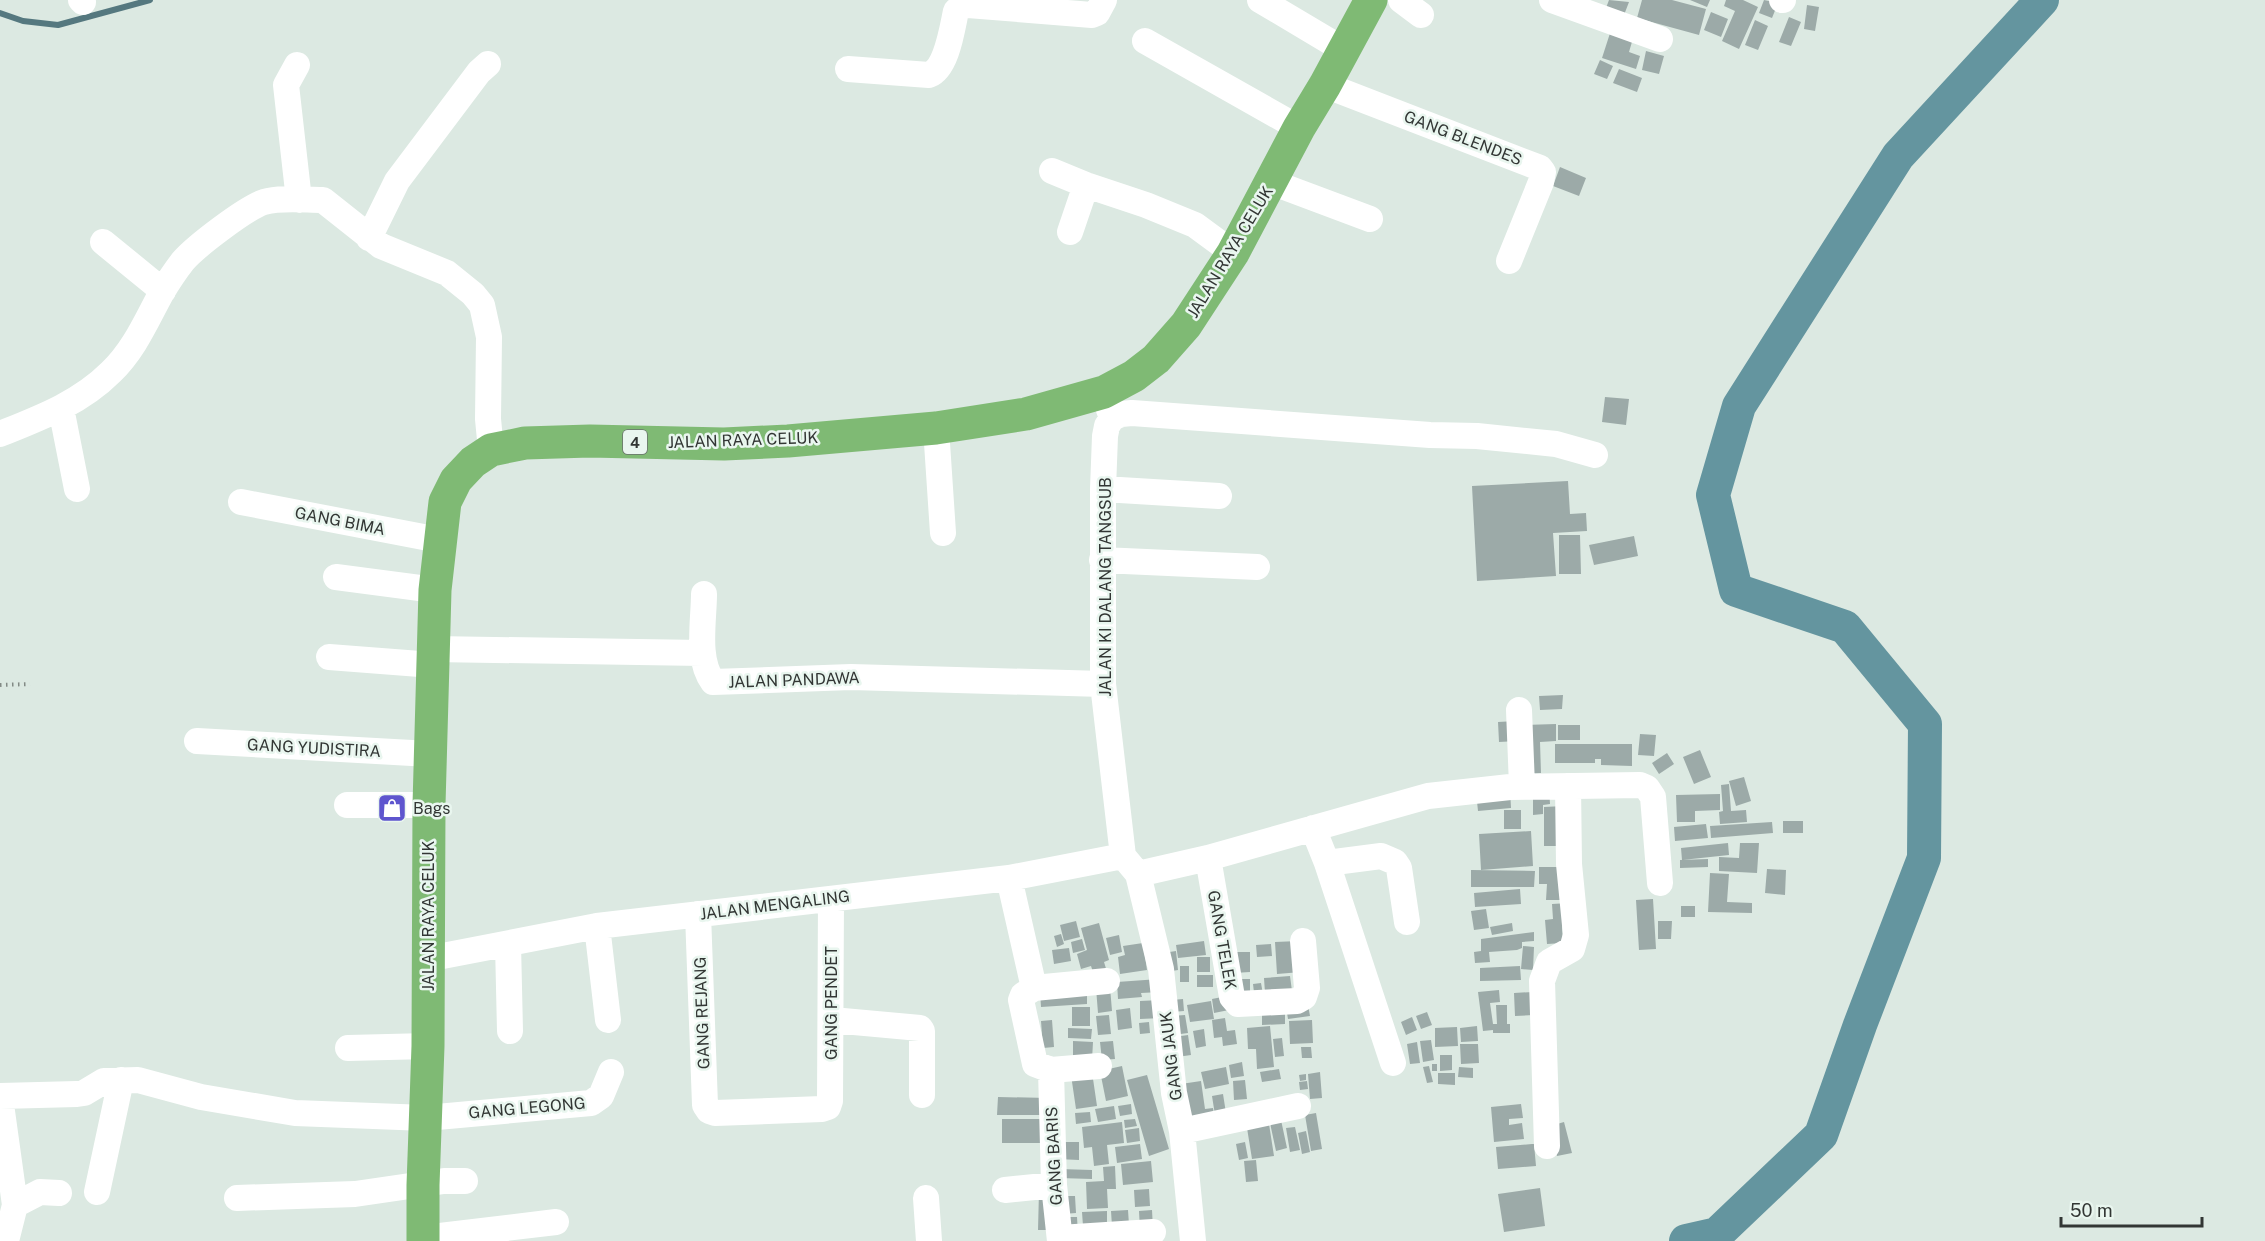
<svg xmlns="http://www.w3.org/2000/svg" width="2265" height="1241" viewBox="0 0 2265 1241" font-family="'Public Sans',sans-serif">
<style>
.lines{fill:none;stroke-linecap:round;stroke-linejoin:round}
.stream{stroke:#55787f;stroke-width:6}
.river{stroke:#64959f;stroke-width:34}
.building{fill:#9caaa8}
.path{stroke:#828a85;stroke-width:4;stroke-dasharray:1.5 4.5;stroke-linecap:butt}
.minor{stroke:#fff;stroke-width:26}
.highway{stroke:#7fba74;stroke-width:33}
.labels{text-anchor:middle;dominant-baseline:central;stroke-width:5;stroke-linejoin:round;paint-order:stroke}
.shield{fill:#e9f6ef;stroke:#69706c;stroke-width:1.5}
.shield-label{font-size:15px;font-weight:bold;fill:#323634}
.street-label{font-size:16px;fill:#323634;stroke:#e9f6ef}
.poi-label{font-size:16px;fill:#323634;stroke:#e9f6ef;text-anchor:start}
</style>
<rect width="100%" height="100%" fill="#dce9e2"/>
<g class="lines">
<path class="stream" d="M 0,13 L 23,21 L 58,25 L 150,0"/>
<path class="river" d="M 1686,1241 L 1717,1234 L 1821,1135 L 1860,1025 L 1924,858 L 1925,724 L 1845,627 L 1736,590 L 1713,495 L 1739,406 L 1898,156 L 2042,0"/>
</g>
<path class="building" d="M 1609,0 L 1629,2 L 1624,15 L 1606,8 Z
M 1642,0 L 1672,0 L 1706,9 L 1699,35 L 1637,18 Z
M 1690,0 L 1710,0 L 1707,7 Z
M 1726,0 L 1743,0 L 1758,7 L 1739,49 L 1722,41 L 1735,11 L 1724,6 Z
M 1764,0 L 1778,3 L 1772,18 L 1759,13 Z
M 1807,5 L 1819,7 L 1815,31 L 1804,29 Z
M 1711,12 L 1728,19 L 1721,37 L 1704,30 Z
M 1789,17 L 1801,22 L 1791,46 L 1779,42 Z
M 1755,20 L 1768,26 L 1758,50 L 1745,45 Z
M 1612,27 L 1634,35 L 1629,52 L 1640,56 L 1636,69 L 1602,58 Z
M 1646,51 L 1664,56 L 1659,74 L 1642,70 Z
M 1600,60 L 1613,66 L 1607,79 L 1594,74 Z
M 1619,69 L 1642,78 L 1637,92 L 1613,83 Z
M 1560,167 L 1586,178 L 1579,196 L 1553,186 Z
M 1605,397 L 1629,399 L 1626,425 L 1602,422 Z
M 1568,481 L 1570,514 L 1586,513 L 1587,531 L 1553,533 L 1556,576 L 1477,581 L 1472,486 Z
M 1559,535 L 1580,535 L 1581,574 L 1559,574 Z
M 1634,536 L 1638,556 L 1594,565 L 1589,545 Z
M 1563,695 L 1562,709 L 1540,710 L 1539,696 Z
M 1516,721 L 1517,741 L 1499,742 L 1498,722 Z
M 1556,724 L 1556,741 L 1540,742 L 1541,773 L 1525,774 L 1523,725 Z
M 1558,725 L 1580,725 L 1580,740 L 1558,740 Z
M 1640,734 L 1656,735 L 1654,756 L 1638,755 Z
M 1555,744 L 1632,744 L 1632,766 L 1601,765 L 1601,759 L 1595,759 L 1595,763 L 1555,763 Z
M 1700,750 L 1711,777 L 1694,784 L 1683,757 Z
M 1667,753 L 1674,764 L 1659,774 L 1652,763 Z
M 1744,777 L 1751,801 L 1736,806 L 1729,781 Z
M 1729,784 L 1731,811 L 1746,810 L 1747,822 L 1720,824 L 1719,812 L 1723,811 L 1721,785 Z
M 1533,788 L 1549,788 L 1550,804 L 1543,805 L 1543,814 L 1533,815 Z
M 1510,789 L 1511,808 L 1478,811 L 1476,792 Z
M 1720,794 L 1720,810 L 1695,811 L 1695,822 L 1677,822 L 1676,795 Z
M 1564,806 L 1565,846 L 1544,846 L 1544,807 Z
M 1504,810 L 1521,810 L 1521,829 L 1504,829 Z
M 1783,821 L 1803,821 L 1803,833 L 1783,833 Z
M 1772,822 L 1773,833 L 1711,838 L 1710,826 Z
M 1706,824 L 1708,838 L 1675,841 L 1674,827 Z
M 1531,831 L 1533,866 L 1481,870 L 1479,834 Z
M 1728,843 L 1729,855 L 1682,860 L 1681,848 Z
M 1740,843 L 1759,843 L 1757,873 L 1719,871 L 1719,857 L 1739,858 Z
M 1708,859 L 1708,867 L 1680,868 L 1680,860 Z
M 1539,867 L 1568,867 L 1568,900 L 1546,900 L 1547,884 L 1539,884 Z
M 1767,869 L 1786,870 L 1785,895 L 1765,893 Z
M 1471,870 L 1535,871 L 1534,887 L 1471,887 Z
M 1710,873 L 1729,874 L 1727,902 L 1752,903 L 1752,913 L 1708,912 Z
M 1520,889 L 1521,904 L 1475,907 L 1474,893 Z
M 1653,899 L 1656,949 L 1639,950 L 1636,900 Z
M 1569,903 L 1562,926 L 1563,943 L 1547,944 L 1545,920 L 1553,919 L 1552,904 Z
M 1681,906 L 1695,906 L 1695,917 L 1681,917 Z
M 1486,909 L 1489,928 L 1474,930 L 1471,911 Z
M 1076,921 L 1080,937 L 1064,941 L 1060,925 Z
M 1658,921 L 1672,921 L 1671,939 L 1658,939 Z
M 1099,923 L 1109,960 L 1104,962 L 1108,975 L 1095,978 L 1091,966 L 1081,969 L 1077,954 L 1087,950 L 1081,928 Z
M 1512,923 L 1513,931 L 1492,935 L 1490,927 Z
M 1534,932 L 1534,941 L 1522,942 L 1522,948 L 1517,950 L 1489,952 L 1490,962 L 1475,963 L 1474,952 L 1481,951 L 1481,939 Z
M 1061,934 L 1064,944 L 1057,947 L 1054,936 Z
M 1119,935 L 1122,952 L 1110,955 L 1106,938 Z
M 1082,939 L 1085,950 L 1073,953 L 1071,942 Z
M 1204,941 L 1206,955 L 1178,958 L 1176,945 Z
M 1299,941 L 1301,972 L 1277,974 L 1275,942 Z
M 1143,943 L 1147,970 L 1120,974 L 1118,957 L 1125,955 L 1123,946 Z
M 1271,944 L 1272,956 L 1257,957 L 1256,945 Z
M 1523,946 L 1534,947 L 1533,970 L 1521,969 Z
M 1069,948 L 1071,961 L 1054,964 L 1052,950 Z
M 1176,951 L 1178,970 L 1166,972 L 1163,953 Z
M 1234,952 L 1250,952 L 1250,972 L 1234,973 Z
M 1197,957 L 1210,957 L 1210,972 L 1197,972 Z
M 1180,966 L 1189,966 L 1189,982 L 1180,982 Z
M 1520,966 L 1521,980 L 1480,981 L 1480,968 Z
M 1197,975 L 1213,975 L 1213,987 L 1197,987 Z
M 1290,976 L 1292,991 L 1265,993 L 1264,978 Z
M 1159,979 L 1160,992 L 1141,993 L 1142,997 L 1118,999 L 1117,982 Z
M 1237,979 L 1250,979 L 1250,994 L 1237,993 Z
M 1261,983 L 1264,1000 L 1255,1001 L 1253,984 Z
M 1110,987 L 1112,1011 L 1098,1013 L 1096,988 Z
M 1087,989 L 1087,1004 L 1041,1007 L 1040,991 Z
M 1499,990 L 1500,1002 L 1490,1003 L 1493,1024 L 1497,1024 L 1496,1005 L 1507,1005 L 1507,1024 L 1510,1024 L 1510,1033 L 1493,1033 L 1493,1030 L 1483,1031 L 1478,992 Z
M 1533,992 L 1534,1015 L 1515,1016 L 1514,993 Z
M 1227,996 L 1229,1010 L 1214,1013 L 1212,999 Z
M 1183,999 L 1184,1011 L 1172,1012 L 1172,1000 Z
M 1161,1000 L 1162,1018 L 1140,1019 L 1140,1001 Z
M 1211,1001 L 1214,1019 L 1190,1022 L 1187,1005 Z
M 1308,1005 L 1310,1016 L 1288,1019 L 1286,1007 Z
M 1072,1007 L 1090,1007 L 1090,1026 L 1072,1026 Z
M 1130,1008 L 1132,1028 L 1118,1030 L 1116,1010 Z
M 1262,1012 L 1285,1012 L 1285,1024 L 1262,1025 Z
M 1427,1012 L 1432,1025 L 1421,1029 L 1416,1016 Z
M 1109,1015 L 1111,1034 L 1098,1035 L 1096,1016 Z
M 1185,1015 L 1188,1033 L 1173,1035 L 1171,1016 Z
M 1412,1017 L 1417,1030 L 1406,1035 L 1401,1022 Z
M 1225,1018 L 1227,1031 L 1235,1030 L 1237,1044 L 1223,1046 L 1222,1037 L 1214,1038 L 1212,1020 Z
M 1052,1020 L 1054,1047 L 1043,1048 L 1041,1021 Z
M 1312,1020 L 1313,1043 L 1290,1044 L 1289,1021 Z
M 1149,1022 L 1150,1033 L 1140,1034 L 1139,1023 Z
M 1270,1026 L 1274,1067 L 1257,1069 L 1256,1049 L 1248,1049 L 1247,1028 Z
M 1477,1026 L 1478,1041 L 1461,1042 L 1460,1028 Z
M 1457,1027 L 1458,1046 L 1435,1047 L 1435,1028 Z
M 1068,1028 L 1092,1029 L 1091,1039 L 1068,1038 Z
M 1204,1029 L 1206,1046 L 1196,1048 L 1193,1031 Z
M 1188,1035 L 1191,1055 L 1177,1057 L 1174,1037 Z
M 1282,1038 L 1284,1056 L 1275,1057 L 1273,1039 Z
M 1431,1040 L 1434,1060 L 1423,1062 L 1420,1041 Z
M 1073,1041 L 1093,1042 L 1092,1060 L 1073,1059 Z
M 1113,1041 L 1115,1059 L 1102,1060 L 1100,1042 Z
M 1417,1042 L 1420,1063 L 1410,1064 L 1407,1044 Z
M 1460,1044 L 1478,1044 L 1479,1063 L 1461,1064 Z
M 1301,1047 L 1311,1047 L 1312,1058 L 1302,1058 Z
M 1440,1055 L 1452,1055 L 1452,1070 L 1440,1071 Z
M 1242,1062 L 1244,1076 L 1231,1078 L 1229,1065 Z
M 1432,1064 L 1437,1064 L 1437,1071 L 1432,1071 Z
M 1122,1066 L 1128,1096 L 1106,1101 L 1100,1071 Z
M 1429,1066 L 1433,1082 L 1427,1083 L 1423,1067 Z
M 1226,1067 L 1229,1084 L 1205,1089 L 1201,1072 Z
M 1459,1067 L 1473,1068 L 1473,1078 L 1458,1077 Z
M 1279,1069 L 1281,1079 L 1262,1082 L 1260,1072 Z
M 1092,1072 L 1097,1106 L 1076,1109 L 1071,1075 Z
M 1320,1072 L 1322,1098 L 1310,1099 L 1308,1074 Z
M 1438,1073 L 1455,1073 L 1455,1085 L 1438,1084 Z
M 1306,1074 L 1306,1080 L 1300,1081 L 1299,1075 Z
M 1147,1075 L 1169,1149 L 1149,1156 L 1127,1080 Z
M 1245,1080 L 1247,1099 L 1234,1100 L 1233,1081 Z
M 1201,1081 L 1205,1109 L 1213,1108 L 1215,1121 L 1190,1125 L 1181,1084 Z
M 1307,1081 L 1308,1089 L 1300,1090 L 1299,1082 Z
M 1223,1094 L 1226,1113 L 1215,1115 L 1212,1096 Z
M 998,1097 L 1048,1098 L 1048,1115 L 997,1115 Z
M 1131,1104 L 1132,1114 L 1120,1116 L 1118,1106 Z
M 1521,1104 L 1523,1118 L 1509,1119 L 1509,1125 L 1522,1123 L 1524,1139 L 1494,1142 L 1491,1107 Z
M 1114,1106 L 1116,1119 L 1098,1122 L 1095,1109 Z
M 1090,1112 L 1091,1122 L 1076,1124 L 1075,1113 Z
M 1316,1113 L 1322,1149 L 1311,1151 L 1305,1115 Z
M 1002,1119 L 1049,1119 L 1049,1143 L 1002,1143 Z
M 1135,1119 L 1137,1126 L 1125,1128 L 1124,1120 Z
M 1281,1120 L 1287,1148 L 1276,1151 L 1270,1123 Z
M 1122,1122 L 1124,1143 L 1107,1145 L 1109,1164 L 1094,1166 L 1092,1147 L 1084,1148 L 1082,1127 Z
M 1564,1122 L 1572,1153 L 1557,1156 L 1550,1126 Z
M 1269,1124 L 1274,1156 L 1252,1159 L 1247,1128 Z
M 1295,1127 L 1300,1150 L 1290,1152 L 1286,1128 Z
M 1139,1128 L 1140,1141 L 1127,1143 L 1125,1130 Z
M 1306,1131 L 1310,1152 L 1302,1154 L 1298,1133 Z
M 1058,1142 L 1079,1142 L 1079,1160 L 1057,1159 Z
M 1245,1142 L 1248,1158 L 1239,1160 L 1236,1144 Z
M 1140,1144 L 1142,1159 L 1117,1163 L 1115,1147 Z
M 1532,1144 L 1534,1144 L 1536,1166 L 1498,1169 L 1496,1147 Z
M 1256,1160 L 1258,1181 L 1246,1182 L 1244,1161 Z
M 1151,1161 L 1153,1182 L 1123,1185 L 1121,1164 Z
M 1115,1166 L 1116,1189 L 1107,1189 L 1108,1208 L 1087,1209 L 1086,1182 L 1104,1181 L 1103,1167 Z
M 1059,1169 L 1092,1170 L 1092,1179 L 1059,1178 Z
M 1540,1188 L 1545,1226 L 1504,1232 L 1498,1194 Z
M 1149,1189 L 1150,1206 L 1135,1207 L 1134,1190 Z
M 1039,1191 L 1054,1191 L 1053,1230 L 1038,1230 Z
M 1062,1196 L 1075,1196 L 1076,1213 L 1063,1214 Z
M 1128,1210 L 1129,1225 L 1112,1226 L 1111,1211 Z
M 1152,1210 L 1153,1229 L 1140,1230 L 1139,1211 Z
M 1107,1211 L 1107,1225 L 1083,1226 L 1082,1212 Z
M 1063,1217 L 1077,1217 L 1078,1234 Z"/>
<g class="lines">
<path class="path" d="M 0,685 L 30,684"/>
<path class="minor" d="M 81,0 L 83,2
M 1260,0 L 1344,50
M 1401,0 L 1421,15
M 1552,0 L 1660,39
M 1782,0 L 1783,0
M 1145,41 L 1299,128
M 297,65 L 286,85 L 299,200
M 848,69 L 929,75 C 947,68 952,29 956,11 L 962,6 L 968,5 L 1092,15 L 1097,13 L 1104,0
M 1325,85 L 1540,168 L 1543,172 L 1541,182 L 1509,261
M 1052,171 L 1086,185 L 1146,205 L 1195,225 L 1233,253
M 1271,182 L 1370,219
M 1070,232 L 1086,185
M 369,238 L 397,181 L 479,72 L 488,64
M 103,242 L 163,291
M 1107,404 L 1112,418 L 1107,426 L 1105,436 L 1103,489 L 1103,684 L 1123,856
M 61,408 L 77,489
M 1112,418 L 1121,414 L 1132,413 L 1430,435 L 1477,436 L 1556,444 L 1595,455
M 936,428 L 943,533
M 0,434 C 40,418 80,403 111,372 C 135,349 147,319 162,292 C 168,282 176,270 183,261 C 196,246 246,208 264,202 C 281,197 305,200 323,200 L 381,246 L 447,273 L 473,294 L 482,305 L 489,337 L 488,419 L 491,450
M 1103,489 L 1219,496
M 241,502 L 439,540
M 1102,560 L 1257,567
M 336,577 L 435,590
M 704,594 C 704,621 696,659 713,682 L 851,677 L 1103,684
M 433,649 L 703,653
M 329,657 L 433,665
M 1519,710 L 1522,786
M 197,741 L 430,754
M 347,805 L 429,805
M 1313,828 L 1327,863 L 1393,1063
M 1123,856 L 1138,874 L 1208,858 L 1428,796 L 1510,787 L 1640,785 L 1647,788 L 1653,797 L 1660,883
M 1208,858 L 1232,997 L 1238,1004 L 1297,1001 L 1304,997 L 1307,988 L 1303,941
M 1327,863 L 1381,856 L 1395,862 L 1399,868 L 1407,922
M 1138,874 L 1161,969 L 1174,1093 L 1182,1131 L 1193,1241
M 1009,878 L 1034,988
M 698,914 L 705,1105 L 709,1111 L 715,1113 L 822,1109 L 828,1107 L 830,1101 L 831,899
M 597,926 L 608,1020
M 508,944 L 510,1031
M 427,959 L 597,926 L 1009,878 L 1123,856
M 832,1020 L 920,1028 L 922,1031 L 922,1095
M 348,1048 L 428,1046
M 1099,1066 L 1051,1070 L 1035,1064 L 1021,1000 L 1023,995 L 1034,988 L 1107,981
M 1051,1070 L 1054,1185 L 1060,1241
M 0,1096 L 77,1094 L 84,1093 L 104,1081 L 138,1080 L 201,1097 L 295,1113 L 426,1118 L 591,1103 L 601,1096 L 611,1072
M 0,1097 L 15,1205 L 6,1241
M 1182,1131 L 1298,1106
M 1547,1146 L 1542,981 L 1549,962 L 1572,949 L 1576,935 L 1569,864 L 1568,786
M 1005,1190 L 1054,1185
M 97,1192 L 121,1080
M 237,1198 L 355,1194 L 444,1181 L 465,1181
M 926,1198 L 929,1241
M 15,1205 L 40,1192 L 59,1193
M 423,1238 L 556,1222
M 1060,1238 L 1153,1232"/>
<path class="highway" d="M 423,1241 L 423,1185 L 428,1046 L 429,805 L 435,590 L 445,502 L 456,480 L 473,462 L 491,450 L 525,443 L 590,441 L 724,444 L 788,441 L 936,428 L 1026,414 L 1104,392 L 1134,376 L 1156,359 L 1186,325 L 1233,253 L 1299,128 L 1325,85 L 1371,0"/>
</g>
<defs>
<g id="shop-square" transform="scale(1.5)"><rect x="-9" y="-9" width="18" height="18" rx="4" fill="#5e55ce" stroke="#e9f6ef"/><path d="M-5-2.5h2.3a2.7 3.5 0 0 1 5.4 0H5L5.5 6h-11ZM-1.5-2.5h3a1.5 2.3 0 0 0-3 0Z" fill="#fff"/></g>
</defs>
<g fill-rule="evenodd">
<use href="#shop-square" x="392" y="808"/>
</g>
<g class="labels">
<rect class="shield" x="623" y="430" width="24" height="24" rx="4.5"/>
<g class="shield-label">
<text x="635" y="442">4</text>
</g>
<g class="street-label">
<text transform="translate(1463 138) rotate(21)">GANG BLENDES</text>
<text transform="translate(1230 252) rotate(-59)">JALAN RAYA CELUK</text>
<text transform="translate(743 440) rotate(-2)">JALAN RAYA CELUK</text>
<text transform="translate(340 521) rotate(11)">GANG BIMA</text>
<text transform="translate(1105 587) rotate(-90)">JALAN KI DALANG TANGSUB</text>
<text transform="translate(794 680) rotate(-2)">JALAN PANDAWA</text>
<text transform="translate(314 748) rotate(3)">GANG YUDISTIRA</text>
<text transform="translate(775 905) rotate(-7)">JALAN MENGALING</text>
<text transform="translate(428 916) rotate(-90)">JALAN RAYA CELUK</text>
<text transform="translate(1222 940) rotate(80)">GANG TELEK</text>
<text transform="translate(831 1003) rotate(-90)">GANG PENDET</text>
<text transform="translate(702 1013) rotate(-92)">GANG REJANG</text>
<text transform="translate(1171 1056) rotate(-97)">GANG JAUK</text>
<text transform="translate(527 1108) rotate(-5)">GANG LEGONG</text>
<text transform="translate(1054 1156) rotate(-93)">GANG BARIS</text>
</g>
<g class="poi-label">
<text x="413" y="808">Bags</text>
</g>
</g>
<path d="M2061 1217v9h141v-9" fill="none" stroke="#323634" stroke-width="3"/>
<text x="2070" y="1217" font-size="18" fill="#323634" stroke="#e9f6ef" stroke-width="4.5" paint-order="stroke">50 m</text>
</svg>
